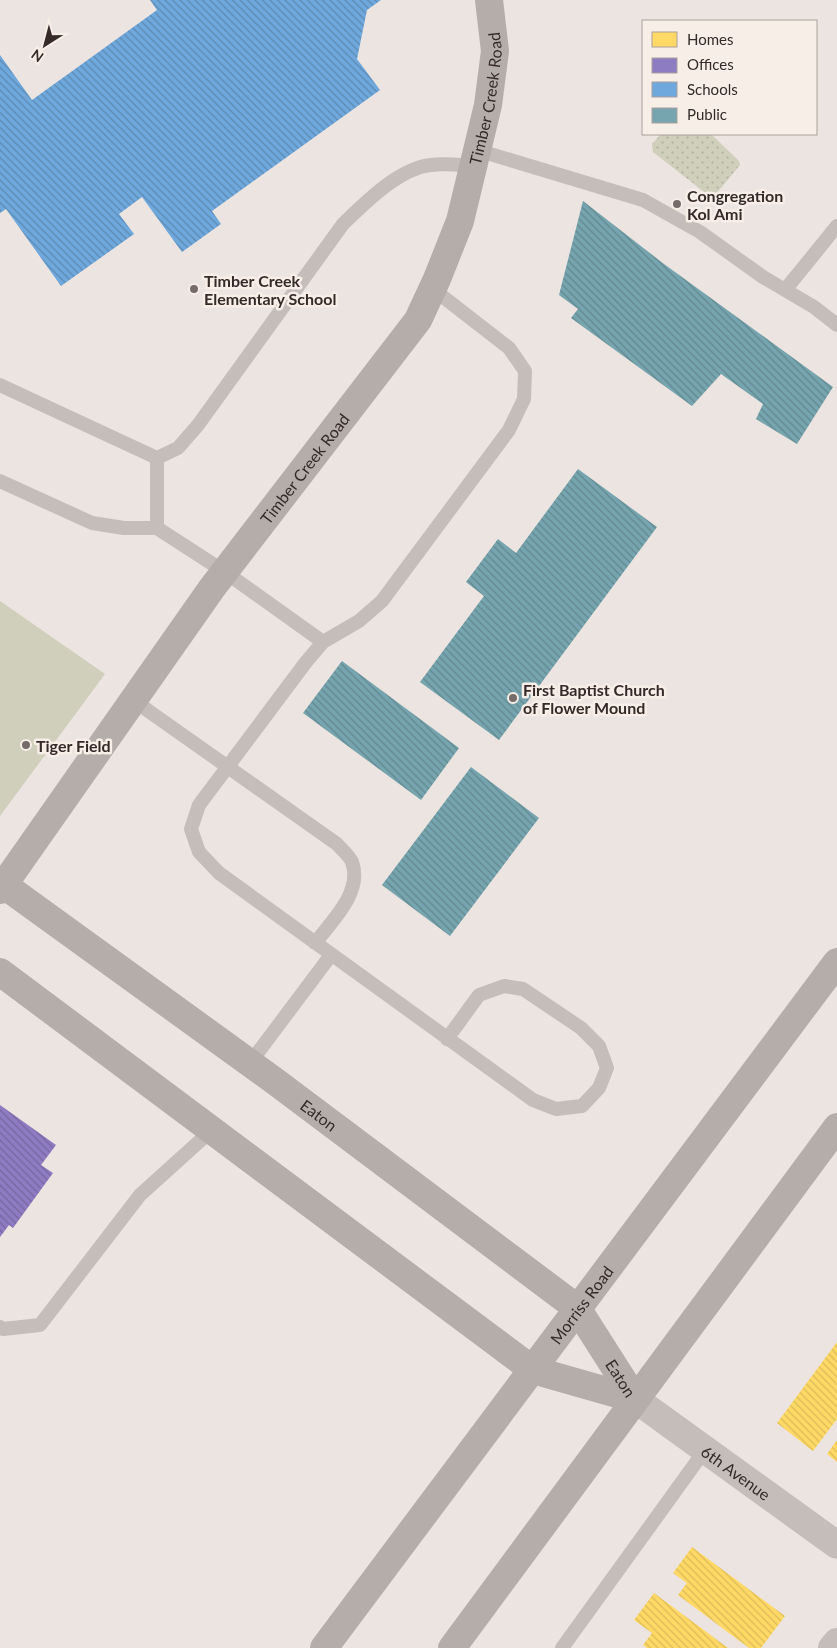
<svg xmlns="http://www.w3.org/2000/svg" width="837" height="1648" viewBox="0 0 837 1648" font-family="Lato,sans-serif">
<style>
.park{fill:url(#park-dots)}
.garden{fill:#cfcfbb}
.homes{fill:url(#homes-back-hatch)}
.offices{fill:url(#offices-back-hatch)}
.schools{fill:url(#schools-back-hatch)}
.public{fill:url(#public-back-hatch)}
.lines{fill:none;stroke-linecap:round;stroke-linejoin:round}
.lane{stroke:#c4bdba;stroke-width:14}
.street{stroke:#c4bdba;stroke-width:28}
.secondary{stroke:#b5adaa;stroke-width:28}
.poi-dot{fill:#756b68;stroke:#f8eee8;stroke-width:2}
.labels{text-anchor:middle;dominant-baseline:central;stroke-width:5;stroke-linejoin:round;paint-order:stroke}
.street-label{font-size:16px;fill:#352a28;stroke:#f8eee8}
.poi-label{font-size:16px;font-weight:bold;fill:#352a28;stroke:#f8eee8;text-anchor:start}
</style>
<defs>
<pattern id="park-dots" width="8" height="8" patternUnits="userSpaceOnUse" patternTransform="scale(1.25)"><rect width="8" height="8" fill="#cfcfbb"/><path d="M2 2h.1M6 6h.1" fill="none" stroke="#b2b2a1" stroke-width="1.8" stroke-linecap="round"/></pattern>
<pattern id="homes-back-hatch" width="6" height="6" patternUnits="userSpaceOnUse" patternTransform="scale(1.25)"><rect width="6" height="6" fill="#ffd966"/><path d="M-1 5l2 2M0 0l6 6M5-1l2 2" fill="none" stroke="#dbba58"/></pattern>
<pattern id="offices-back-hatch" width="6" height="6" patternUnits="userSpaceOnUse" patternTransform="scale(1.25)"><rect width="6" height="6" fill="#8e7cc3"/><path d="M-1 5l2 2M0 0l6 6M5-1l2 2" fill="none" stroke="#75669e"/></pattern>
<pattern id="schools-back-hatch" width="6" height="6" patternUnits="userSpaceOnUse" patternTransform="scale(1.25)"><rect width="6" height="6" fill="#6fa8dc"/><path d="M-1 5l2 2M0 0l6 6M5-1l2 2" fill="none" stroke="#5c89b2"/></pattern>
<pattern id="public-back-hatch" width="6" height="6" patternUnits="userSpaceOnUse" patternTransform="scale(1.25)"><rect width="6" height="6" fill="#76a5af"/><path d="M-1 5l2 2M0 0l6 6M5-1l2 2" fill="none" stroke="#62878e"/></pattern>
</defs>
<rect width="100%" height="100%" fill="#ece4e0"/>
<path class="park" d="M 661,134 L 711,134 L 739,161 L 740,165 L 716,194 L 708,195 L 653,152 L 652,144 Z"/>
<path class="garden" d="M 0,601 L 105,674 L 0,816 Z"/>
<path class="homes" d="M 837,1342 L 837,1419 L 813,1451 L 777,1423 Z
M 837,1440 L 837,1462 L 827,1454 Z
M 692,1547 L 785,1616 L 761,1648 L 749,1648 L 678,1595 L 687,1583 L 673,1573 Z
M 654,1593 L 728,1648 L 647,1648 L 643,1645 L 652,1633 L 634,1620 Z"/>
<path class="offices" d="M 0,1105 L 56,1145 L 41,1165 L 53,1173 L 13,1228 L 9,1225 L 0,1237 Z"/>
<path class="schools" d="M 150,0 L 381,0 L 367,10 L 357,59 L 380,90 L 212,211 L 221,224 L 182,252 L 142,197 L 119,214 L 134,234 L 61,286 L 6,209 L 0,213 L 0,55 L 32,100 L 157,10 Z"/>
<path class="public" d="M 583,201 L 664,264 L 833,387 L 797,444 L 756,419 L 763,404 L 721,374 L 692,406 L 571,318 L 578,309 L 559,295 Z
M 578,469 L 657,527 L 499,740 L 420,682 L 484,596 L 466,582 L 498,539 L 516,553 Z
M 342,661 L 459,748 L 421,800 L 303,713 Z
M 471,767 L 539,818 L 450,936 L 382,885 Z"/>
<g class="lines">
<path class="lane" d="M 477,150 L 643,200 L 700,232 L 763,277 L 814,307 L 837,325
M 433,289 L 509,348 L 525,371 L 524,399 L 509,430 L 382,601 L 359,621 L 323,642 L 306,662 L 199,805 L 191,829 L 199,852 L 219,873 L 533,1100 L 556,1109 L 582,1106 L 599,1088 L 607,1068 L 599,1046 L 581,1028 L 523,989 L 504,986 L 479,995 L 447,1039
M 785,290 L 837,226
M 0,385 L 157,458 L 157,528 L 225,572 L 323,642
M 157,458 L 178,448 L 198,425 L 343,224 C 365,203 399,168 431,165 C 445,163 460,165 473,166
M 0,481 L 92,523 L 124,528 L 157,528
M 133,700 L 337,844 C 341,849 349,855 352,862 C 363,892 332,921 315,943
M 250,1063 L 331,955
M 0,1327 L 3,1329 L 40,1325 L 140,1195 L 212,1130
M 562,1648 L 705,1450"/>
<g class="street">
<path id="s1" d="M 635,1399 L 837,1545"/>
<path d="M 832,1648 L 837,1642"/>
</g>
<g class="secondary">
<path id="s2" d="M 4,885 L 276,1082 L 577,1308 L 635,1399"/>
<path id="s3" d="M 0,890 L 212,588 L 418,320 L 437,279 L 460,221 L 488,105 L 495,51 L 489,0"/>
<path d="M 0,972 L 533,1370 L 635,1399"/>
<path id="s4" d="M 324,1648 L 837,962"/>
<path d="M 452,1648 L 837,1127"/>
</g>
</g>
<g class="poi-dot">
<circle cx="677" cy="204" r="5"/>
<circle cx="194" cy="289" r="5"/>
<circle cx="513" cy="698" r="5"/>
<circle cx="26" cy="745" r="5"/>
</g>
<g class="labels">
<g class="street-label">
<text stroke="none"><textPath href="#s3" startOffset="940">Timber Creek Road</textPath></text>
<text stroke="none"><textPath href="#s3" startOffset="520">Timber Creek Road</textPath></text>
<text stroke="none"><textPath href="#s2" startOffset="390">Eaton</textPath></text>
<text stroke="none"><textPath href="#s4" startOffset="429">Morriss Road</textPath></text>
<text stroke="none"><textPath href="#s2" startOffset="795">Eaton</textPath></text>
<text stroke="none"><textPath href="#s1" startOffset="125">6th Avenue</textPath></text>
</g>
<g class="poi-label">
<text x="687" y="195">Congregation<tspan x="687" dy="18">Kol Ami</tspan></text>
<text x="204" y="280">Timber Creek<tspan x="204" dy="18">Elementary School</tspan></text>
<text x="523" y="689">First Baptist Church<tspan x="523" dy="18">of Flower Mound</tspan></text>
<text x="36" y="745">Tiger Field</text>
</g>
</g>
<rect x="642" y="20" width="175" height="115" fill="#f8eee8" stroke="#aaa09b"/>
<rect x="652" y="32" width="25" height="15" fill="#ffd966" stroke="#aaa09b"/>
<text x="687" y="45" font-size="15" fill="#352a28">Homes</text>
<rect x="652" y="58" width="25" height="15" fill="#8e7cc3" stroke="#aaa09b"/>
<text x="687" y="70" font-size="15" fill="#352a28">Offices</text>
<rect x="652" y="82" width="25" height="15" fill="#6fa8dc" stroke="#aaa09b"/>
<text x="687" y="95" font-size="15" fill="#352a28">Schools</text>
<rect x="652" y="108" width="25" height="15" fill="#76a5af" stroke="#aaa09b"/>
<text x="687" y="120" font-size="15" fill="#352a28">Public</text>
<g transform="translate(45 45) rotate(216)" stroke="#f8eee8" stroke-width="4" paint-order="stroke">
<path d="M0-4L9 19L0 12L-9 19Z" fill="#352a28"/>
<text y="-8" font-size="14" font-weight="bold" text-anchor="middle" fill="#352a28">N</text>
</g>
</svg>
